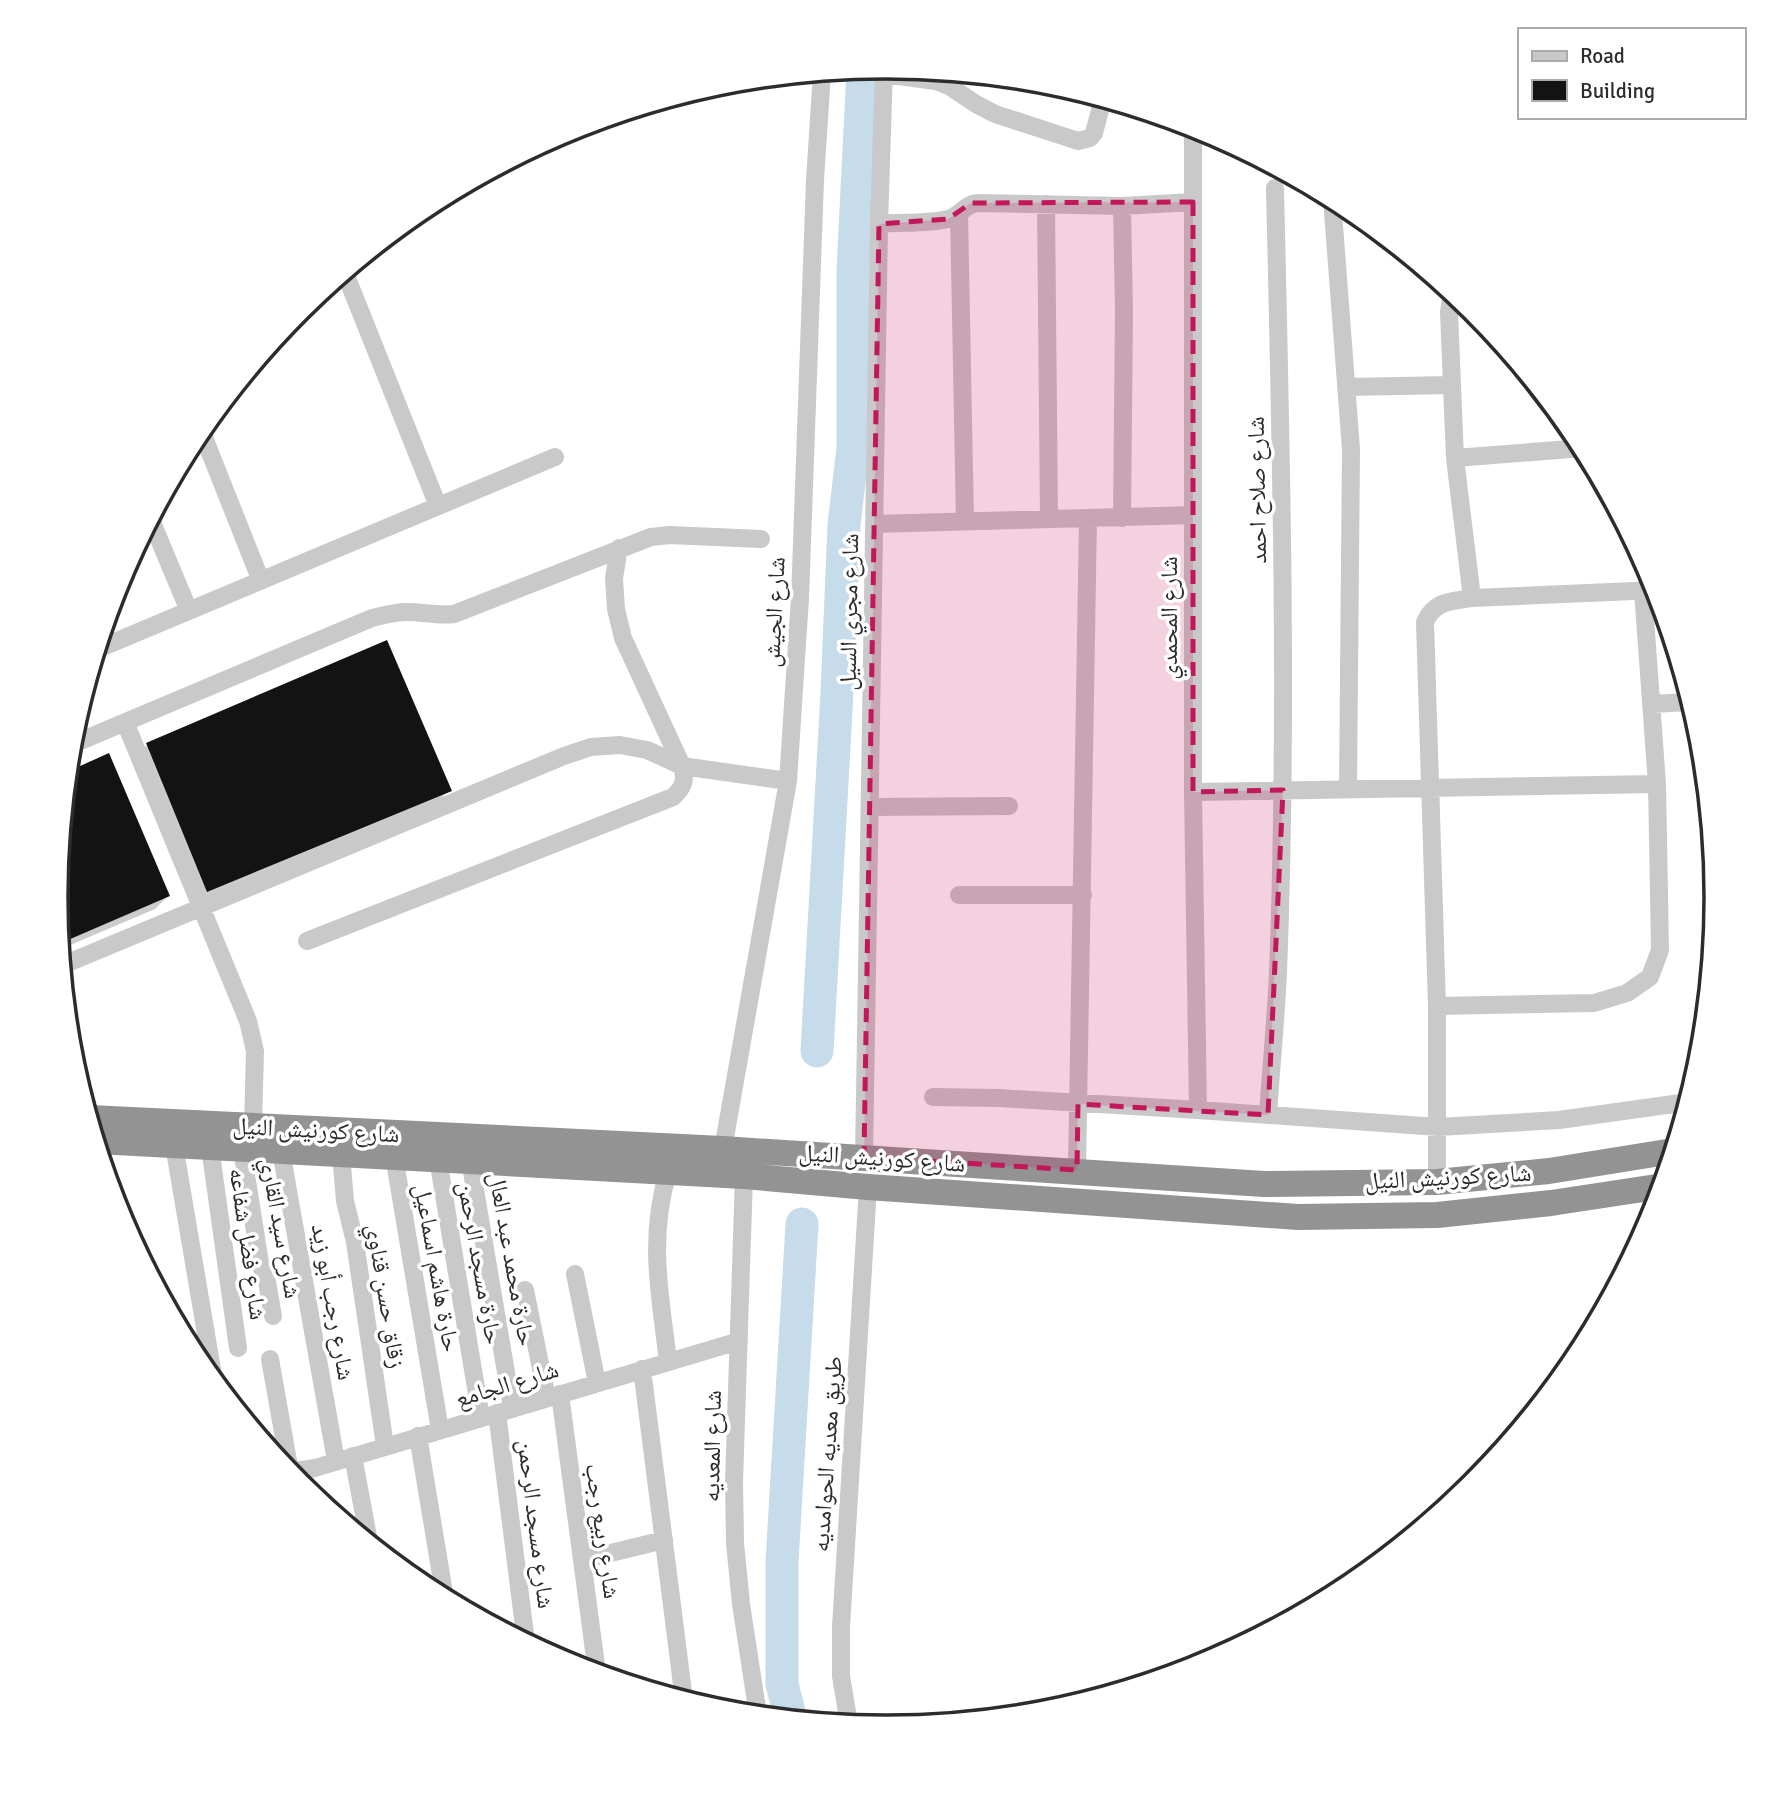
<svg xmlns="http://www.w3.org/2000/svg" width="1773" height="1795" viewBox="0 0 1773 1795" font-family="Signika,'Noto Naskh Arabic',sans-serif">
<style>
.shadow{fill:#0003}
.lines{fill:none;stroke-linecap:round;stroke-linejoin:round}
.river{stroke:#c6dcea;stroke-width:33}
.building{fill:#131313}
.minor{stroke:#c9c9c9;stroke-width:18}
.highway{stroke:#939393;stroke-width:26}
.marked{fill:#c2185b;fill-opacity:0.2;stroke:#c2185b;stroke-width:5;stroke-dasharray:14 9;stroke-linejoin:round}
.labels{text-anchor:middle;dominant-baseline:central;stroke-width:7;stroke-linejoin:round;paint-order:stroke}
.street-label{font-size:24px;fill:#2c2c2c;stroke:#fff}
.rim{fill:none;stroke:#2c2c2c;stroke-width:3.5}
</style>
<rect width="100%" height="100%" fill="#fff"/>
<path class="shadow" d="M 147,745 L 449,790 L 436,803 L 194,904 L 134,758 Z
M 109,756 L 168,896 L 155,909 L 61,949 L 56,897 L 68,773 Z"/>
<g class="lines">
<path class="river" d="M 817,1051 L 837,693 L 844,525 L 853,448 L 853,270 L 863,69
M 791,1719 L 782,1684 L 782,1562 L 802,1224"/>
</g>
<path class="building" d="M 387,640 L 452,791 L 207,892 L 146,743 Z
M 109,753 L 170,896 L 61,943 L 56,897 L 69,771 Z"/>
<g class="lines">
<path class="minor" d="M 883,74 L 936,81 L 949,86 L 976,104 L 995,114 L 1078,141 L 1090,138 L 1094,133 L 1103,99
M 1193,127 L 1193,792 L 1198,1110
M 1332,199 L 1351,449 L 1348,789
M 1046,204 L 1049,519
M 1122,206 L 1193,202
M 959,214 L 965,521
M 879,224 C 900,222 928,224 948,219 C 960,216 965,204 977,203 L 1122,206 L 1124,310 L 1122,518
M 345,273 L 438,506
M 1452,292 L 1449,312 L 1455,458 L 1472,598
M 1346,387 L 1452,385
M 201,430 L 261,581
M 1455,458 L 1583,448
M 151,520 L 189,611
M 875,524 L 1193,515
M 98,649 L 555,457
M 1651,704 L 1691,702
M 125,722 L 248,1021 L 255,1051 L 253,1127
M 71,745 L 372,618 C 384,615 395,612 407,612 C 423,612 438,616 454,614 L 651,537 L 669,535 L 761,539
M 1193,792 L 1657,784
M 870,807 L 1009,806
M 959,895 L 1083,895
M 307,941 L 673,797 C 684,787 686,780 682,766 L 623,638 L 616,609 L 614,578 L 619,548
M 63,965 L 564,756 L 591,747 L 620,745 L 647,750 L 682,766 L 788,781
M 1437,1006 L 1594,1003 L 1627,993 L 1650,977 L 1660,950 L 1657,784 L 1643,591
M 933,1097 L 998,1098 L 1198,1110 L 1438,1127 L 1559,1120 L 1688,1102
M 1268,1115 C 1271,1067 1276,1019 1278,972 C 1288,711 1281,449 1275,188
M 174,1145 L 214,1381
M 210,1147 L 238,1348
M 242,1149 L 260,1263 L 267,1282 L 273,1316
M 723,1149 L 788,781 L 800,598 L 815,180 L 822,73
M 281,1151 L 336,1461
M 341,1154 L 345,1201 L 355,1242 L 385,1446
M 394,1156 L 440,1430
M 864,1157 L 879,224 L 884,67
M 438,1159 L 481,1418
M 470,1160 L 512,1408
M 1077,1170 L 1088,518
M 668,1172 C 648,1239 660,1294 668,1361
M 744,1176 L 734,1482 L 735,1543 L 741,1604 L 758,1715
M 1437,1182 L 1437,1006 L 1425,622 C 1435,600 1451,602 1472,598 L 1657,590
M 575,1274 L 597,1383
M 525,1290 L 547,1398
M 270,1359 L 290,1472
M 642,1369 L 684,1700
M 560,1394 L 597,1673
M 497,1413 L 526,1642
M 418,1436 L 445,1599
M 353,1456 L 369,1542
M 289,1472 L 315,1468 L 739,1341
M 582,1560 L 664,1540
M 849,1724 L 841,1676 L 841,1627 L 868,1187"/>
<path class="highway" d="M 90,1118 L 723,1149 L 1264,1184 L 1437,1182 L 1549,1171 L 1673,1151
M 97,1141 L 744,1176 L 868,1187 L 1298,1217 L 1437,1215 L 1551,1203 L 1663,1186"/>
</g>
<path class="marked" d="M 1193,202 L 1193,792 L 1283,790 L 1268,1115 L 1078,1104 L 1077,1170 L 864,1157 L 879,224 L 948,219 L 971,203 Z"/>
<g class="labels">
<g class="street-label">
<text transform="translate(1257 490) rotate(-91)">شارع صلاح احمد</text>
<text transform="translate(774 612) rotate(-87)">شارع الجيش</text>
<text transform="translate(849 612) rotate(-89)">شارع مجري السيل</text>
<text transform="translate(1169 618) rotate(-90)">شارع المحمدي</text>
<text transform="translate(316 1130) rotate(3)">شارع كورنيش النيل</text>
<text transform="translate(882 1158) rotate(4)">شارع كورنيش النيل</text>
<text transform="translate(1448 1177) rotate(-3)">شارع كورنيش النيل</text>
<text transform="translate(281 1228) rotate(80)">شارع سيد القاري</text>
<text transform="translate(248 1244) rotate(82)">شارع فضل شفاعه</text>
<text transform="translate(512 1259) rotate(80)">حارة محمد عبد العال</text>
<text transform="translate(480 1263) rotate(80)">حارة مسجد الرحمن</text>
<text transform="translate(437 1268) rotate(80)">حارة هاشم اسماعيل</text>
<text transform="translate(386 1296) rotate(81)">زقاق حسن قناوي</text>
<text transform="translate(333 1302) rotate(80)">شارع رجب أبو زيد</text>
<text transform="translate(507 1384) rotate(-17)">شارع الجامع</text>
<text transform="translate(712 1446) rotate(-89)">شارع المعديه</text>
<text transform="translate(827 1454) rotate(-86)">طريق معديه الحوامديه</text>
<text transform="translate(536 1524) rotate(83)">شارع مسجد الرحمن</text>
<text transform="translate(603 1531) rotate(82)">شارع ربيع رجب</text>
</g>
</g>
<path d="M0 0H1773V1795H0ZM68 897a818 818 0 1 1 1636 0a818 818 0 1 1-1636 0Z" fill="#fff" fill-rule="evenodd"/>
<path class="rim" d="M68 897a818 818 0 1 1 1636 0a818 818 0 1 1-1636 0Z"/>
<rect x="1518" y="28" width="228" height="91" fill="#ffffff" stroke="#ababab" stroke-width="2"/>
<rect x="1532" y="51" width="35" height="10" fill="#c9c9c9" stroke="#ababab" stroke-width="2"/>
<text x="1580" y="63" font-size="21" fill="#2c2c2c">Road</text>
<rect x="1532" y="80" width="35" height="21" fill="#131313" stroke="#ababab" stroke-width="2"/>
<text x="1580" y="98" font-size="21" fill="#2c2c2c">Building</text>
</svg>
